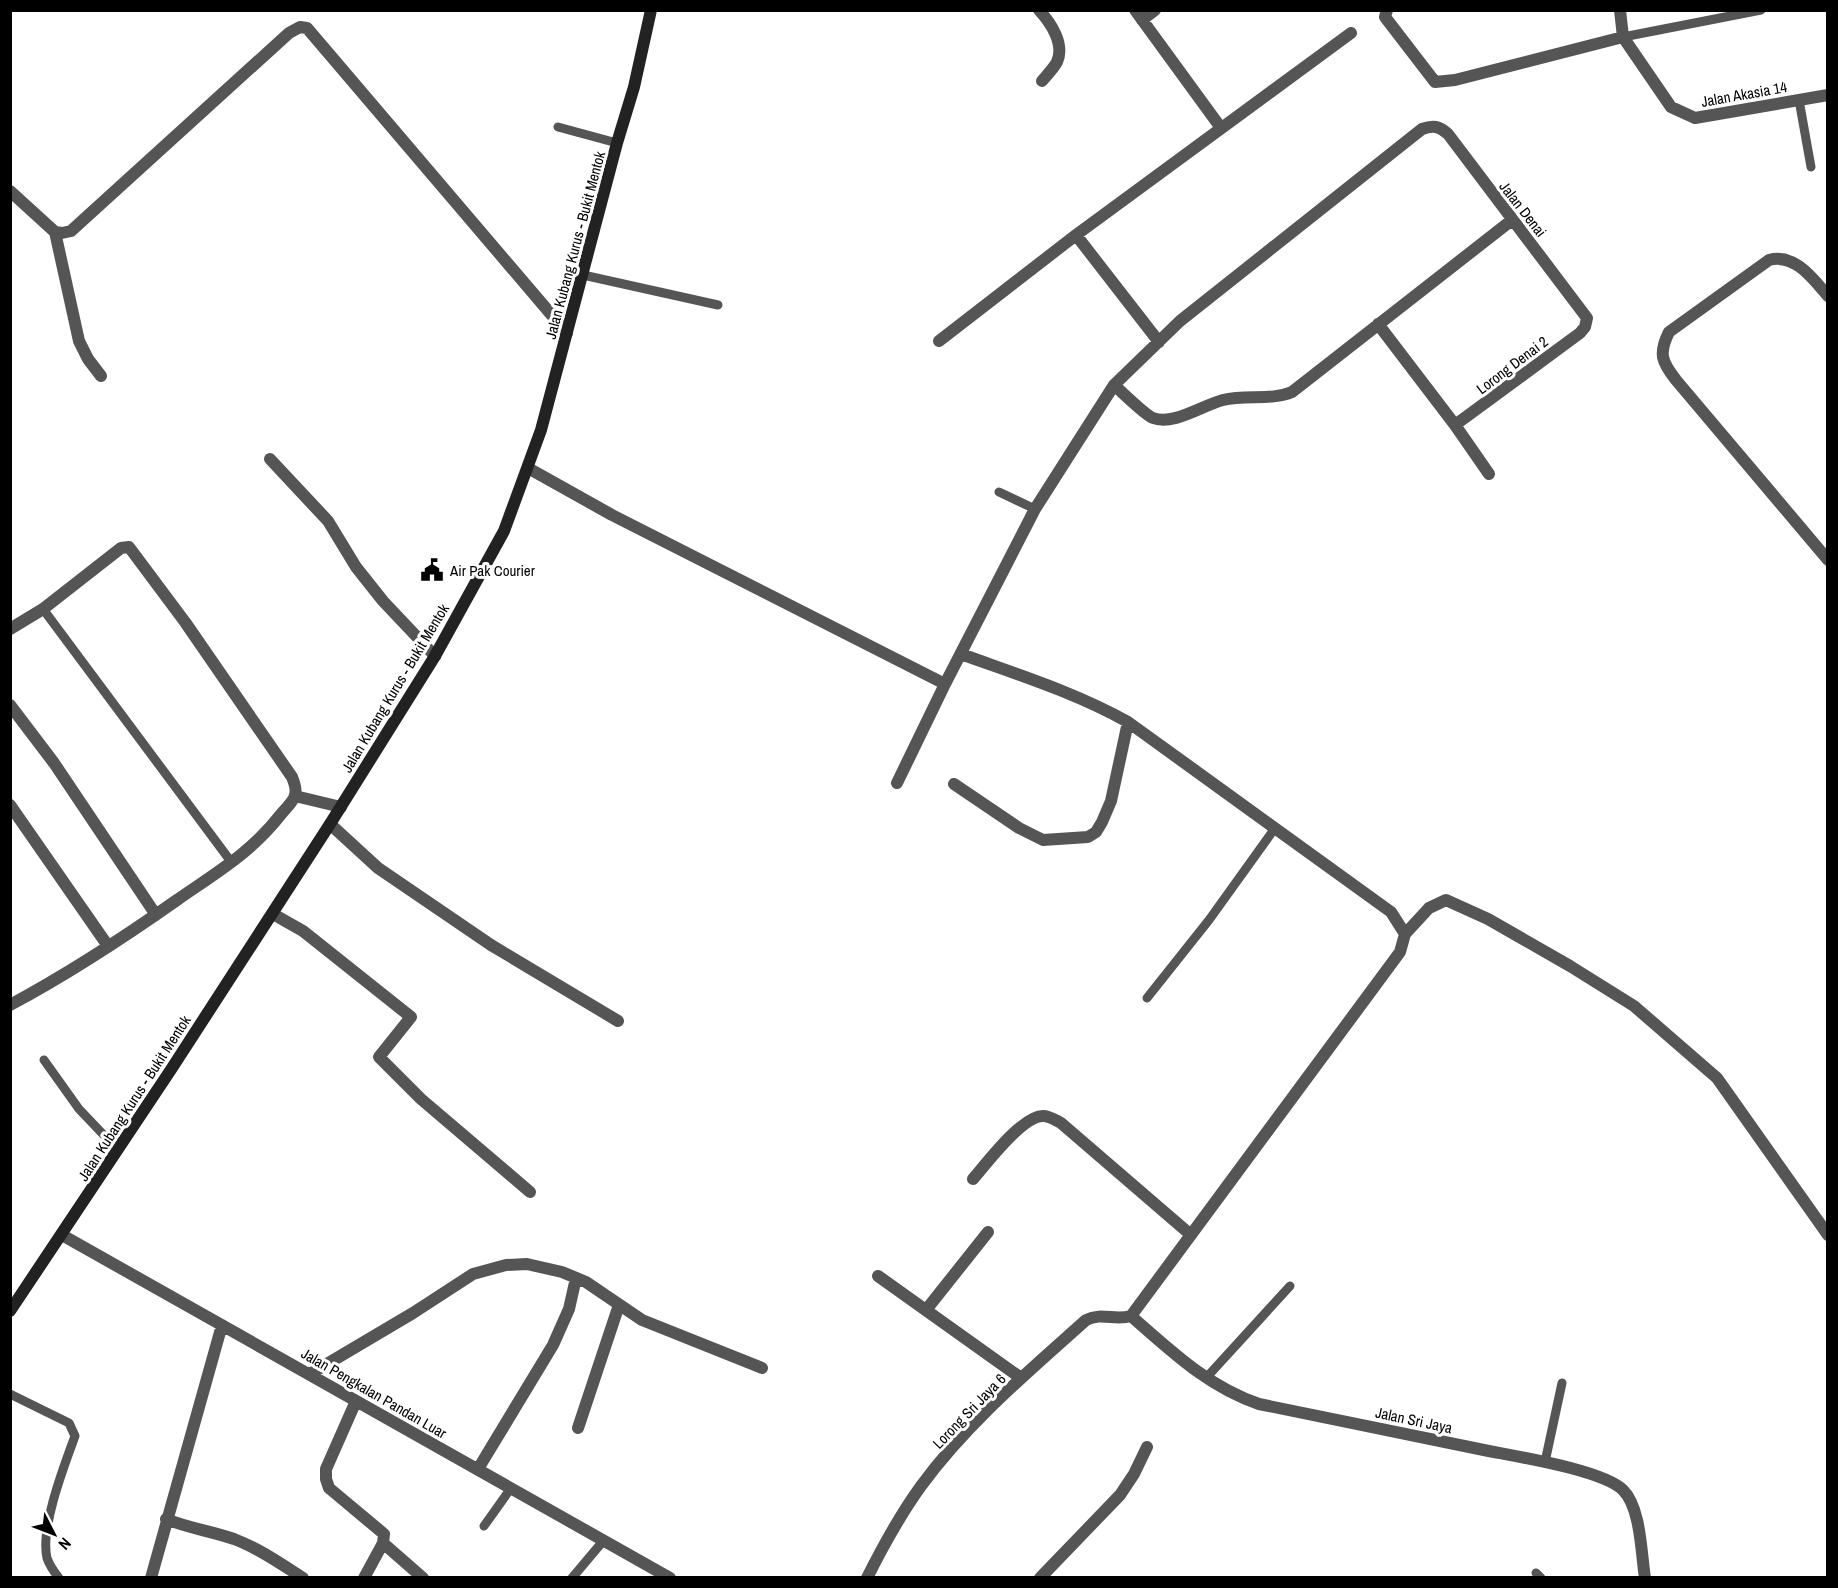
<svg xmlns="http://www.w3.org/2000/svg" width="1838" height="1588" viewBox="0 0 1838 1588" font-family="'Archivo Narrow',sans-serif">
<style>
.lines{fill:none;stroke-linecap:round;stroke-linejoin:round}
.lane{stroke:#555;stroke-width:9}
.street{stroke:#555;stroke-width:12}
.secondary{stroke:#222;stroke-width:12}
.labels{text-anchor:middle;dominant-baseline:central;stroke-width:6;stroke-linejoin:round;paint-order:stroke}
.street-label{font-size:15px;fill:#000;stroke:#fff}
.poi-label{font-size:15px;fill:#000;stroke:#fff;text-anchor:start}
</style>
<rect width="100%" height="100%" fill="#fff"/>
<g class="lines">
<path class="lane" d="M 1623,37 L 1761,10
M 1799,100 L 1811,167
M 558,127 L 617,143
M 583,275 L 718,305
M 999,492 L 1035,509
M 43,609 L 232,863
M 1147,998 L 1209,920 L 1275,828
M 44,1060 L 79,1109 L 118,1150
M 1206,1378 L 1290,1286
M 10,1394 L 69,1423 L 75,1436 C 64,1466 40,1528 47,1558 C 49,1564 55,1573 59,1578
M 1545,1462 L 1562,1383
M 484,1526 L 511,1488
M 1536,1573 L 1541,1578
M 572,1578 L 604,1540"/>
<path class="street" d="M 1039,10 C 1051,23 1065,44 1057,62 C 1053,69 1047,75 1042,81
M 1135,10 L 1221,128
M 1387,10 L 1385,17 L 1435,82 L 1455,80 L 1623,37
M 1620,10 L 1623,37 L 1671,107 L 1695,118 L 1828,95
M 1142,20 L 1155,10
M 10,191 L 55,232 L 62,233 L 71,231 L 289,33 L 300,27 L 307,28 L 567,333
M 55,232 L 79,341 L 88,359 L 101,376
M 1076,235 L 1159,342
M 1828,296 C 1813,279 1795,253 1769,260 L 1669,332 C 1658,354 1662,362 1676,380 L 1828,560
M 1378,324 L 1455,425 L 1489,474
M 939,341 L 1076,235 L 1351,33
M 1114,385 C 1122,392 1145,415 1153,418 C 1173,426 1203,405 1223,400 C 1246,394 1271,401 1292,392 L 1512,220
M 270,459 L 328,521 L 356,567 L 383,601 L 435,656
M 528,468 L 612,515 L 945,684
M 10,629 L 43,609 L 121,548 L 129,547 L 185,622 L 292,777 C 294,782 297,789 295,795 C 294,801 286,808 282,813 C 251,853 217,872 177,900 C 123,938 68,974 10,1005
M 961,654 C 1019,675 1074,692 1128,722 L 1391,912 L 1405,934 L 1400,952 L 1131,1316
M 10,705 L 54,763 L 156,915
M 897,783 L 945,684 L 1035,509 L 1114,385 L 1180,321 L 1422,129 C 1433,125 1439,126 1448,134 L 1587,318 L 1585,327 L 1580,333 L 1455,425
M 954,784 L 1019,828 L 1043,840 L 1088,837 L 1096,832 L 1102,822 L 1111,801 L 1128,722
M 295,796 L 341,807
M 10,805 L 108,946
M 330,824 L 378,868 L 491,945 L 618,1021
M 273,914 L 303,931 L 411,1017 L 379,1057 L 421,1099 L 530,1192
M 1405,934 L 1429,908 L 1446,900 L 1488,919 L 1570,966 L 1634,1006 L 1717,1078 L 1828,1235
M 973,1179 C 987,1163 1022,1116 1043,1116 C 1050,1116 1055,1120 1061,1123 L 1191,1235
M 62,1235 L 670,1578
M 878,1276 L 1021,1378
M 926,1310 L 988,1232
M 1131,1316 C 1170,1350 1208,1387 1259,1404 C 1332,1419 1405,1434 1479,1449 C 1512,1456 1601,1469 1623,1490 C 1641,1508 1641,1553 1645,1578
M 310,1374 L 413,1313 L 473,1274 L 506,1265 L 527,1264 L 562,1272 L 586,1282 L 642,1320 L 762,1368
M 356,1401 L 326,1469 L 326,1479 L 329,1488 L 384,1534 L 383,1543 L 364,1578
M 578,1428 L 619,1305
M 478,1469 L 553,1345 L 569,1309 L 576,1278
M 166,1519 C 188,1528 211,1531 234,1539 C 258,1548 281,1564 303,1578
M 383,1543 L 423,1578
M 151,1578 L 222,1325
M 867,1578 C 883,1546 900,1515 921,1486 C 967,1423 1028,1372 1086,1320 C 1102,1312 1115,1321 1131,1316
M 1040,1578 L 1120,1495 L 1134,1474 L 1147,1447"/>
<path class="secondary" d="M 10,1311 L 172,1068 L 330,824 L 435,656 L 504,531 L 541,430 L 617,143 L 634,87 L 651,10"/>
</g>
<defs>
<g id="civic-bare" transform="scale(1.8)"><path d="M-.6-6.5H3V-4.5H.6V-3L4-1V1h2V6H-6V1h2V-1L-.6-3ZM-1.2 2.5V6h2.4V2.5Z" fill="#000" stroke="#fff" stroke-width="2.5" paint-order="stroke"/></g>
</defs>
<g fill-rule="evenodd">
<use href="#civic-bare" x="432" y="570"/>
</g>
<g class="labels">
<g class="street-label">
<text transform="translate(1744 94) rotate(-10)">Jalan Akasia 14</text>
<text transform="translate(1523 209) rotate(52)">Jalan Denai</text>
<text transform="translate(575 245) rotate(-75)">Jalan Kubang Kurus - Bukit Mentok</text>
<text transform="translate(1512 365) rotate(-37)">Lorong Denai 2</text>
<text transform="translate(395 688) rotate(-59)">Jalan Kubang Kurus - Bukit Mentok</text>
<text transform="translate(134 1098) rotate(-57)">Jalan Kubang Kurus - Bukit Mentok</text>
<text transform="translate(374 1393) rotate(30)">Jalan Pengkalan Pandan Luar</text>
<text transform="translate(969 1411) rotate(-46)">Lorong Sri Jaya 6</text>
<text transform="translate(1414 1420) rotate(12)">Jalan Sri Jaya</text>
</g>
<g class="poi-label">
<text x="450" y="570">Air Pak Courier</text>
</g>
</g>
<rect width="1838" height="1588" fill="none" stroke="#000000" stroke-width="24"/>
<g transform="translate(54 1534) rotate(132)" stroke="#ffffff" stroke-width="4.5" paint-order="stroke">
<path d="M0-4.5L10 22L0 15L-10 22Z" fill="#000000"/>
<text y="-9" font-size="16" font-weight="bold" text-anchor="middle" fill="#000000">N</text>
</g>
</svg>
